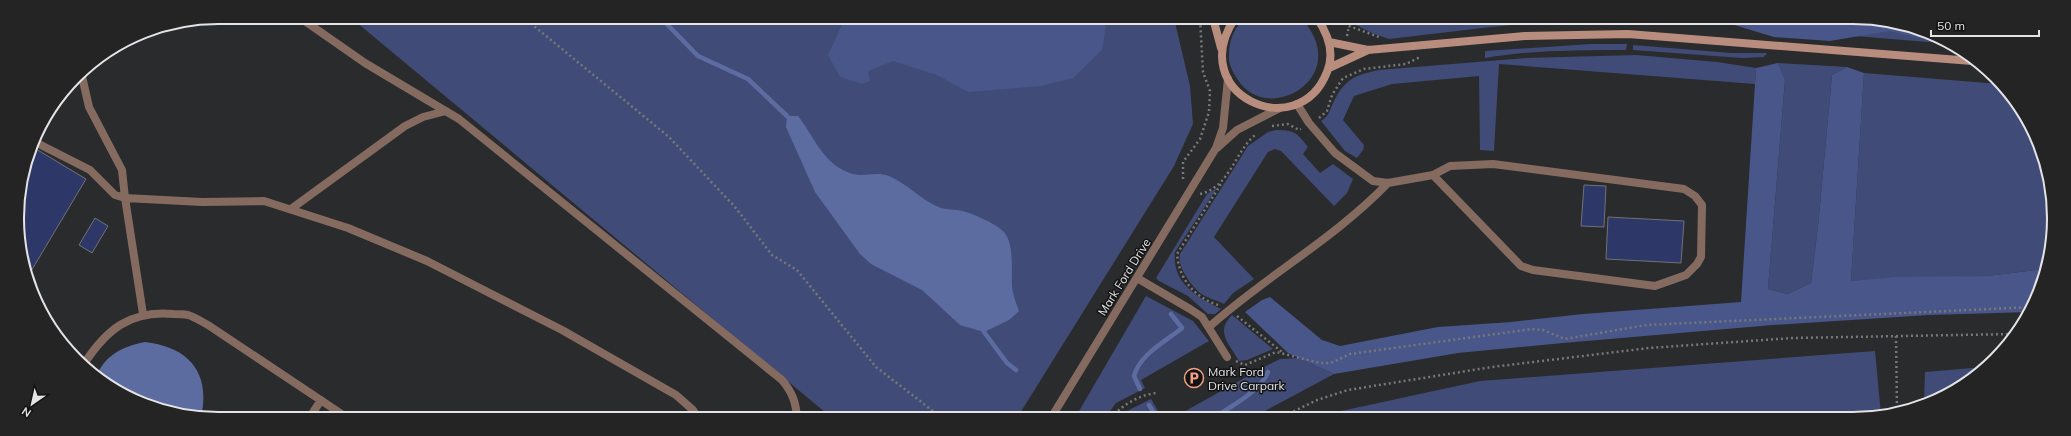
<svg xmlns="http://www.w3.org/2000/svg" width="2071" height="436" viewBox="0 0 2071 436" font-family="Mulish,sans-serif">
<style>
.green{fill:#404c77}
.forest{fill:#485689}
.water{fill:#5d6ca0}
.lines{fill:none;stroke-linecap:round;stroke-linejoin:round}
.stream{stroke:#5d6ca0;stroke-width:4.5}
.building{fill:#2d3868;stroke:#717275}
.path{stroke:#78787a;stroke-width:2.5;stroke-dasharray:2 3;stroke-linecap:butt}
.lane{stroke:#856a60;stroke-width:8}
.street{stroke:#856a60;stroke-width:8}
.secondary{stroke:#b88d7d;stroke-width:8}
.labels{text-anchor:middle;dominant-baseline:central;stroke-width:3;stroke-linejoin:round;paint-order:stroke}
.street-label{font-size:12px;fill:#e4e4e6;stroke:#131314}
.poi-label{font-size:12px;fill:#e4e4e6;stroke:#131314;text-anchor:start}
.rim{fill:none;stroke:#e4e4e6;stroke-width:2}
</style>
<rect width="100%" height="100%" fill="#2a2b2d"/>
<path class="green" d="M 350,17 L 1174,18 L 1190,86 L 1193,124 L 1174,166 L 1017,418 L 832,418 Z
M 1246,18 L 1301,18 C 1355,76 1268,127 1238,80 C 1233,73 1228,64 1229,55 C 1229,41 1234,26 1246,18 Z
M 1342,18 L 1588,18 L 1491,27 L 1389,39 L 1372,33 Z
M 1879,19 L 1953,44 L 1792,31 Z
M 1591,44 L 1627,44 L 1626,50 C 1579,50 1532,50 1485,58 L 1485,51 Z
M 1633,45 L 1731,53 L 1767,53 L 1764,57 L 1742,58 L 1633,50 Z
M 1636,55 L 1717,62 L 1756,68 L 1755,84 L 1499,64 L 1494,151 L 1480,150 L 1479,76 L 1392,84 L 1354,96 L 1343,120 L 1364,145 L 1363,150 L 1357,158 L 1345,151 L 1321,121 C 1329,116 1329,112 1333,103 C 1344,80 1354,75 1379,70 L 1526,58 Z
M 1778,63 L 1847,67 L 1832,75 L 1818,226 L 1811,283 L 1788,294 L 1768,289 L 1785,80 Z
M 1864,73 L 1999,84 L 2012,95 L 2047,166 L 2052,244 L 2045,269 L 1987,276 L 1851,281 Z
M 1276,130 C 1295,130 1297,133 1308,147 L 1303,154 L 1320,173 L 1333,164 L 1353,179 L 1347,193 L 1334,206 L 1281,151 L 1275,149 L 1268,152 L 1214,237 L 1254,279 L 1233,293 L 1224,304 C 1216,300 1207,298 1200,293 C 1191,285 1177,267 1180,254 L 1248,146 L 1268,132 Z
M 1217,188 L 1175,252 C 1172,283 1196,296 1221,309 L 1215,314 L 1208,314 L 1188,296 L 1159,281 L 1156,278 L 1207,194 Z
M 1146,296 L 1193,321 L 1209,341 L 1141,380 L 1145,388 L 1116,403 L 1105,418 L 1075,418 Z
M 1232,315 L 1273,349 L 1247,360 L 1239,361 C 1229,343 1215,332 1232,315 Z
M 1875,351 L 1881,415 L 1866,419 L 1321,418 L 1332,413 L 1480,381 Z
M 1299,358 L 1334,374 L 1252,418 L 1173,418 L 1264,367 L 1280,359 Z
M 1985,367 L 1942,398 L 1924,403 L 1925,372 Z
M 1151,399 L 1162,418 L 1120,418 L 1125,412 Z"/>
<path class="forest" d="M 845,18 L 1107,18 L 1102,50 L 1073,78 L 1041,86 L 968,92 L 937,75 L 893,61 L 868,71 L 870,81 L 862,84 L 840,77 L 828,55 Z
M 1697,19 L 1879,19 L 1956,46 L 1889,31 L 1830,41 L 1774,37 L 1731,24 Z
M 1778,63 L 1785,80 L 1768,289 L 1788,294 L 1811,283 L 1818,226 L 1832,75 L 1847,67 L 1864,73 L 1851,281 L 1897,277 L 1987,276 L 2045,269 L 2033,307 L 2030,312 L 1929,315 L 1773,325 L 1563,343 L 1458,353 L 1334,374 L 1288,353 L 1245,312 L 1262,300 L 1270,297 L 1322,340 L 1340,346 L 1438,327 L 1511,322 L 1583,314 L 1741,302 L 1756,68 Z"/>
<path class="water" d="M 787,116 L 798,116 C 815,138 824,166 853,174 C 865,177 876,171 889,176 C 908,184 922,201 941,208 C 948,210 955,209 962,211 C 972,213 996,224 1003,231 C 1015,243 1011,272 1012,287 C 1013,295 1016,303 1019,311 L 1009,320 L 984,332 L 960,325 L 922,290 L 871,264 L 860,254 L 815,192 L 786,127 Z
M 145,342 C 189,347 211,373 201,417 L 192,417 L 118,392 L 97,375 C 106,354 124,346 145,342 Z"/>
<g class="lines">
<path class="stream" d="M 660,17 L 698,56 L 748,79 L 787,116
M 984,332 L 1007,363 L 1016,370
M 1140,389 L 1134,376 C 1140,354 1165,342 1182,328 L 1171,314
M 1149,405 L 1157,418
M 1213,418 C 1230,407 1261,391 1268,372"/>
</g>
<path class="building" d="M 31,146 L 86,179 L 27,278 L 17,205 Z
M 1584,185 L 1606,186 L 1604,227 L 1581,226 Z
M 1608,217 L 1684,221 L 1681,263 L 1606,259 Z
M 95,218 L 108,226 L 92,253 L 79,245 Z"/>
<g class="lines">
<path class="path" d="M 523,17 L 669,137 L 735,207 L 772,255 L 797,270 L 876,367 L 942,418
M 1336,18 L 1349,26 L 1379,37
M 1347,36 L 1349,26
M 1319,118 L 1327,111 L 1332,95 L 1343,78 L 1364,69 L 1406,64 L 1420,57
M 1272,126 L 1288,124 L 1299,130 L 1301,129
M 1183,179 L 1183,162 L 1200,139 L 1209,112 L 1210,91 L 1203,72 L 1200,18
M 1200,194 C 1230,187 1234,153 1255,135
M 1218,305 C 1194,297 1179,279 1177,254 L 1221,184
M 1237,316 L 1282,352
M 1896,336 L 1897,410
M 1236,361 L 1245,365 L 1276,352 L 1320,363 L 1331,363 L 1350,354 L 1532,329 L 1543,330 L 1565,339 L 1646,325 L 2033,307
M 1000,418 L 1006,415 L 1012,418
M 1111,418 C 1122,405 1139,395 1156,393
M 1280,418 L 1317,400 L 1348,390 L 1492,367 L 1649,348 L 1792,338 L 2014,334"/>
<path class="lane" d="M 299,17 L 365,63 L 459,119 L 782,380 C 792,392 796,402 797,418
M 1297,104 L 1309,123 L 1335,153 L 1373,181 L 1388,183 L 1433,175 L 1450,166 L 1493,164 L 1684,189 L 1695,196 L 1702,205 L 1701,257 L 1697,264 L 1686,275 L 1655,286 L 1533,270 L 1521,266 L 1433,175
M 33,141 L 90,170 L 115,195 L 125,198 L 122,170 L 89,107 L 81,72
M 291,209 L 405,126 L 423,117 L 446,111
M 1137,278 L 1190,309 L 1202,317 L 1227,357
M 143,314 L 125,198 L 202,202 L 264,201 L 348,228 L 427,261 L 562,330 L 676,395 L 693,410 L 698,418
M 1209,327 C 1266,276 1334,239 1388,183
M 84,364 C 106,330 130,310 173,314 C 178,314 183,314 188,315 C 195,317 202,322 208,325 L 346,417
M 310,417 L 321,400"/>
<path class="street" d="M 1217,148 L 1237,130 L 1280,108
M 1051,418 L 1216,148 L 1223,128 L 1228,79"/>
<path class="secondary" d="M 1213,18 L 1221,48
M 1235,18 C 1184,94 1298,146 1327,72 C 1335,53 1328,34 1317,18
M 1329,42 L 1368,50 L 1525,36 L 1628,34 L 1972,61
M 1329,68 L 1368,50"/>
</g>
<defs>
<g id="parking-ring" transform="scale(1)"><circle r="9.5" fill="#131314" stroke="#f2a081" stroke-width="1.5"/><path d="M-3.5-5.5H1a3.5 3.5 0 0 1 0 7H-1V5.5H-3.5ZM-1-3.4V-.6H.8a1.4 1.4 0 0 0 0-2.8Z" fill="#f2a081"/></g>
</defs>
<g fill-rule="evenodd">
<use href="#parking-ring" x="1194" y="378"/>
</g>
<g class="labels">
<g class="street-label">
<text transform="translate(1124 277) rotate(-58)">Mark Ford Drive</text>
</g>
<g class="poi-label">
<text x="1208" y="371">Mark Ford<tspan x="1208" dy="14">Drive Carpark</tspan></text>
</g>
</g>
<path d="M0 0H2071V436H0ZM218 24H1853A194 194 0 0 1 2047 218V218A194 194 0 0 1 1853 412H218A194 194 0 0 1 24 218V218A194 194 0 0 1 218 24Z" fill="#242425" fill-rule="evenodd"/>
<path class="rim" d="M218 24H1853A194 194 0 0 1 2047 218V218A194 194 0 0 1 1853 412H218A194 194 0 0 1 24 218V218A194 194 0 0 1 218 24Z"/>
<g transform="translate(32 404) rotate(214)" stroke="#131314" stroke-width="3" paint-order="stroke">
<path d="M0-3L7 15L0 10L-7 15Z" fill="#e4e4e6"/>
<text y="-6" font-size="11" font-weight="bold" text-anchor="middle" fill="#e4e4e6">N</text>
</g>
<path d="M1931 30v6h108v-6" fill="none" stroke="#e4e4e6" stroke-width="2"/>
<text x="1937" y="30" font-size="12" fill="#e4e4e6" stroke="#131314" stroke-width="3" paint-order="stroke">50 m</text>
</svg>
